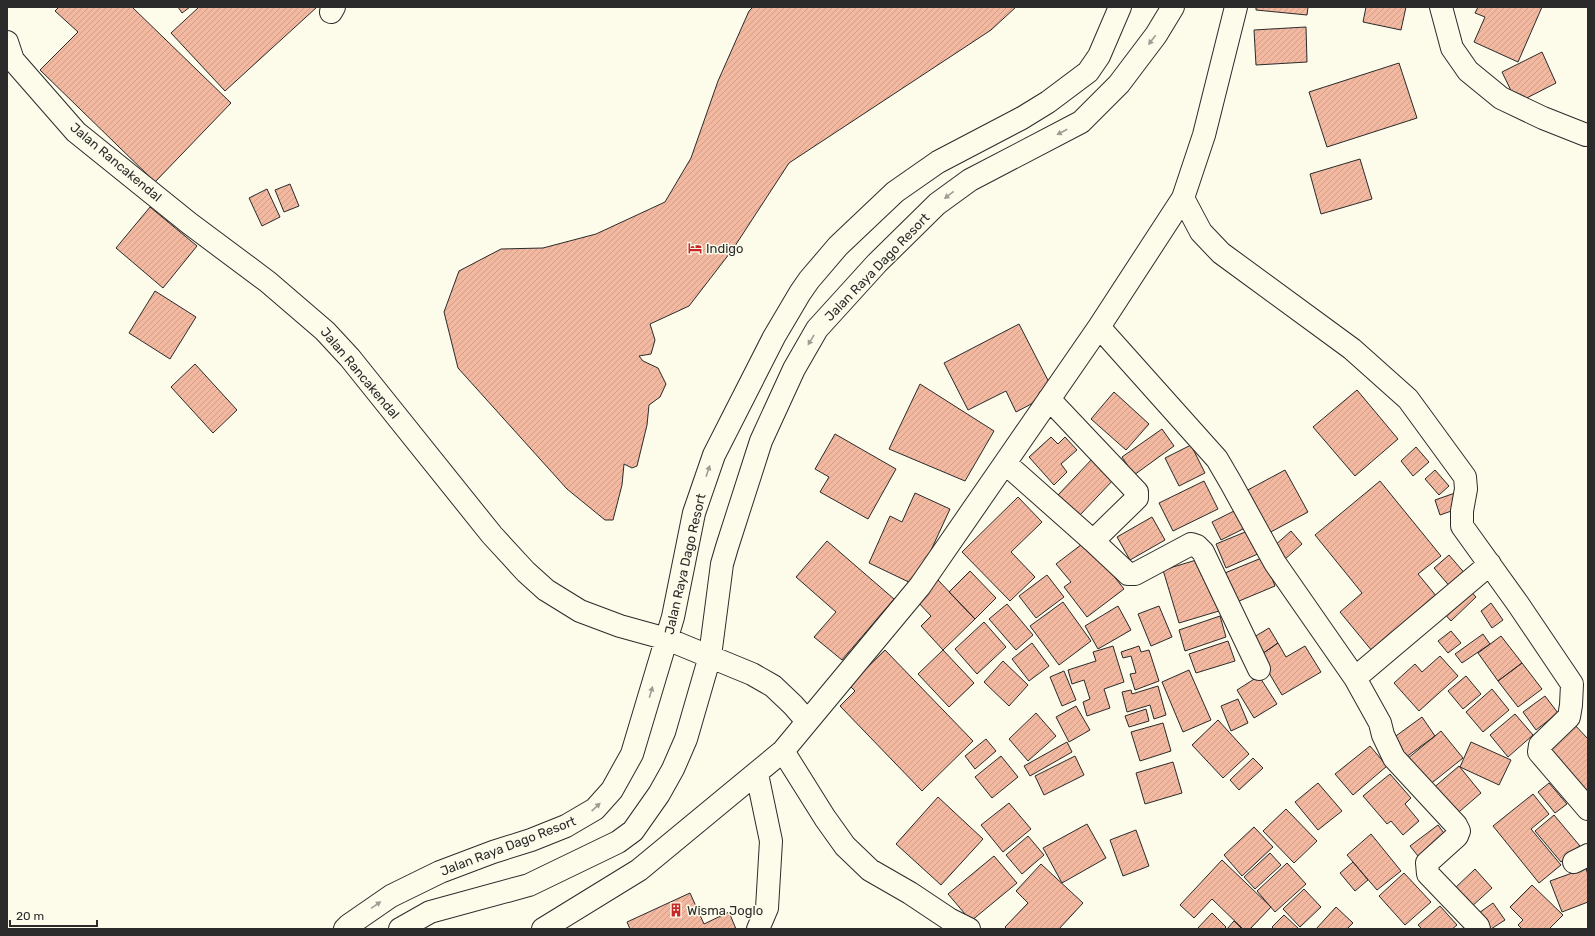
<svg xmlns="http://www.w3.org/2000/svg" width="1595" height="936" viewBox="0 0 1595 936" font-family="Rubik,sans-serif">
<style>
.building{fill:url(#building-hatch);stroke:#2b2b2b}
.lines{fill:none;stroke-linecap:round;stroke-linejoin:round}
.minor-casing{stroke:#2b2b2b;stroke-width:24}
.minor{stroke:#fdfbea;stroke-width:22}
.oneway{fill:#9e9d94}
.labels{text-anchor:middle;dominant-baseline:central;stroke-width:3;stroke-linejoin:round;paint-order:stroke}
.street-label{font-size:13px;fill:#2b2b2b;stroke:#fdfbea}
.poi-label{font-size:13px;fill:#2b2b2b;stroke:#fdfbea;text-anchor:start}
</style>
<defs>
<pattern id="building-hatch" width="6" height="6" patternUnits="userSpaceOnUse"><rect width="6" height="6" fill="#f2b8a0"/><path d="M-1 1l2-2M0 6l6-6M5 7l2-2" fill="none" stroke="#d09e8a"/></pattern>
</defs>
<rect width="100%" height="100%" fill="#fdfbea"/>
<path class="building" d="M 59,7 L 132,7 L 231,103 L 155,182 L 40,70 L 78,32 L 55,11 Z
M 178,7 L 190,7 L 182,13 Z
M 199,7 L 317,7 L 225,91 L 171,33 Z
M 753,7 L 1016,7 L 991,30 L 789,163 L 733,249 L 689,306 L 650,324 L 655,340 L 651,354 L 639,356 L 643,361 L 658,368 L 666,384 L 660,397 L 649,405 L 647,425 L 637,466 L 632,468 L 624,464 L 622,485 L 613,520 L 605,520 L 567,489 L 458,368 L 444,312 L 459,271 L 501,249 L 543,248 L 596,234 L 665,202 L 691,158 L 718,81 L 749,11 Z
M 1256,7 L 1308,7 L 1307,15 L 1256,10 Z
M 1366,7 L 1406,7 L 1401,30 L 1363,22 Z
M 1478,7 L 1542,7 L 1518,62 L 1474,42 L 1485,17 L 1475,13 Z
M 1306,27 L 1307,62 L 1256,65 L 1254,30 Z
M 1542,52 L 1556,83 L 1517,103 L 1502,72 Z
M 1399,63 L 1417,118 L 1327,147 L 1309,92 Z
M 1360,159 L 1372,199 L 1321,214 L 1310,174 Z
M 290,184 L 299,206 L 284,212 L 275,190 Z
M 267,189 L 280,217 L 262,226 L 249,198 Z
M 150,207 L 197,246 L 163,288 L 116,248 Z
M 155,291 L 196,317 L 170,359 L 129,333 Z
M 1019,324 L 1054,392 L 1016,412 L 1006,391 L 968,410 L 944,363 Z
M 195,364 L 237,410 L 213,433 L 171,387 Z
M 920,384 L 994,431 L 965,481 L 889,449 Z
M 1357,390 L 1398,439 L 1355,476 L 1313,427 Z
M 1114,392 L 1149,424 L 1126,450 L 1091,419 Z
M 1162,429 L 1174,446 L 1134,475 L 1122,457 Z
M 835,434 L 896,469 L 868,519 L 820,492 L 829,477 L 815,469 Z
M 1051,437 L 1058,444 L 1065,437 L 1077,450 L 1061,464 L 1067,472 L 1054,485 L 1029,457 Z
M 1191,445 L 1205,473 L 1179,486 L 1165,458 Z
M 1416,447 L 1429,462 L 1413,476 L 1401,461 Z
M 1093,458 L 1115,478 L 1080,515 L 1058,495 Z
M 1285,470 L 1308,512 L 1267,534 L 1244,492 Z
M 1435,470 L 1449,486 L 1439,495 L 1425,479 Z
M 1204,481 L 1218,509 L 1173,531 L 1159,503 Z
M 1380,481 L 1441,556 L 1418,574 L 1442,603 L 1377,657 L 1340,612 L 1362,593 L 1315,535 Z
M 915,493 L 950,509 L 915,585 L 869,563 L 890,516 L 902,522 Z
M 1455,493 L 1460,508 L 1440,515 L 1435,500 Z
M 1018,497 L 1042,522 L 1011,552 L 1035,577 L 1010,601 L 962,552 Z
M 1240,508 L 1249,526 L 1221,540 L 1212,522 Z
M 1152,517 L 1165,540 L 1130,560 L 1117,537 Z
M 1250,530 L 1260,553 L 1226,568 L 1216,544 Z
M 1291,531 L 1302,544 L 1284,560 L 1273,547 Z
M 827,541 L 894,599 L 842,660 L 814,637 L 836,612 L 796,577 Z
M 1086,541 L 1124,589 L 1087,617 L 1064,587 L 1071,582 L 1056,564 Z
M 1449,555 L 1467,576 L 1452,589 L 1434,568 Z
M 1264,557 L 1275,586 L 1232,604 L 1220,575 Z
M 1203,558 L 1219,611 L 1179,623 L 1163,570 Z
M 970,571 L 996,598 L 975,619 L 949,592 Z
M 1047,575 L 1064,597 L 1036,618 L 1019,596 Z
M 938,580 L 975,619 L 943,650 L 921,626 L 931,616 L 917,601 Z
M 1465,585 L 1476,597 L 1451,621 L 1440,609 Z
M 1063,602 L 1091,641 L 1059,665 L 1030,626 Z
M 1491,603 L 1503,620 L 1492,628 L 1481,611 Z
M 1007,604 L 1033,635 L 1016,650 L 989,619 Z
M 1118,606 L 1131,630 L 1098,649 L 1085,626 Z
M 1159,606 L 1172,637 L 1151,646 L 1138,614 Z
M 1220,616 L 1226,637 L 1185,651 L 1179,630 Z
M 984,622 L 1006,647 L 977,674 L 955,649 Z
M 1269,628 L 1278,643 L 1259,656 L 1249,640 Z
M 1451,631 L 1461,643 L 1448,653 L 1438,641 Z
M 1483,634 L 1490,644 L 1462,663 L 1455,654 Z
M 1501,636 L 1522,663 L 1498,681 L 1478,653 Z
M 1228,641 L 1235,661 L 1196,673 L 1189,654 Z
M 1032,643 L 1049,666 L 1029,681 L 1012,659 Z
M 1278,643 L 1286,657 L 1305,646 L 1321,672 L 1282,695 L 1259,656 Z
M 1113,646 L 1124,682 L 1104,689 L 1110,708 L 1087,716 L 1083,702 L 1090,699 L 1084,680 L 1072,684 L 1068,670 L 1096,661 L 1093,652 Z
M 1139,646 L 1141,652 L 1149,650 L 1159,681 L 1135,690 L 1130,674 L 1136,673 L 1131,656 L 1123,658 L 1121,652 Z
M 885,650 L 973,741 L 922,791 L 840,706 L 855,691 L 849,685 Z
M 943,650 L 974,683 L 949,707 L 918,674 Z
M 1440,656 L 1458,676 L 1419,711 L 1394,683 L 1415,664 L 1422,672 Z
M 1003,661 L 1028,685 L 1009,706 L 984,682 Z
M 1522,663 L 1542,689 L 1518,707 L 1498,681 Z
M 1189,670 L 1211,720 L 1183,732 L 1162,682 Z
M 1064,671 L 1076,700 L 1062,706 L 1050,677 Z
M 1259,676 L 1277,704 L 1254,718 L 1237,690 Z
M 1466,676 L 1481,694 L 1463,709 L 1448,691 Z
M 1158,686 L 1166,715 L 1154,719 L 1150,705 L 1127,712 L 1122,692 L 1131,690 L 1132,694 Z
M 1492,689 L 1509,710 L 1483,732 L 1466,712 Z
M 1545,696 L 1558,713 L 1536,730 L 1523,712 Z
M 1238,699 L 1248,723 L 1231,731 L 1221,706 Z
M 1076,706 L 1090,730 L 1069,742 L 1056,717 Z
M 1146,709 L 1149,721 L 1129,727 L 1125,716 Z
M 1036,713 L 1056,736 L 1028,761 L 1009,739 Z
M 1515,714 L 1533,735 L 1508,757 L 1490,735 Z
M 1422,717 L 1435,736 L 1402,760 L 1389,741 Z
M 1218,720 L 1249,754 L 1223,778 L 1192,745 Z
M 1163,723 L 1171,751 L 1140,761 L 1131,732 Z
M 1574,724 L 1588,739 L 1588,797 L 1545,749 Z
M 1441,731 L 1463,758 L 1428,786 L 1407,759 Z
M 986,739 L 996,751 L 975,769 L 965,756 Z
M 1067,742 L 1072,752 L 1030,776 L 1024,766 Z
M 1471,742 L 1511,760 L 1499,785 L 1460,767 Z
M 1370,746 L 1387,766 L 1353,795 L 1335,774 Z
M 1001,756 L 1018,777 L 992,798 L 975,777 Z
M 1075,756 L 1084,775 L 1044,795 L 1035,776 Z
M 1253,758 L 1263,768 L 1239,790 L 1230,780 Z
M 1173,762 L 1182,793 L 1145,804 L 1136,773 Z
M 1459,766 L 1481,793 L 1453,817 L 1431,790 Z
M 1390,774 L 1411,798 L 1405,804 L 1419,821 L 1403,835 L 1391,821 L 1387,824 L 1363,796 Z
M 1318,783 L 1342,811 L 1318,830 L 1295,802 Z
M 1549,783 L 1567,804 L 1555,813 L 1538,792 Z
M 1533,794 L 1549,814 L 1531,829 L 1561,865 L 1539,883 L 1493,826 Z
M 938,797 L 983,839 L 941,885 L 896,844 Z
M 1009,803 L 1031,829 L 1003,852 L 981,825 Z
M 1286,809 L 1317,841 L 1294,863 L 1263,831 Z
M 1554,815 L 1580,846 L 1561,862 L 1535,831 Z
M 1087,824 L 1106,858 L 1062,883 L 1043,848 Z
M 1438,825 L 1449,840 L 1422,861 L 1410,846 Z
M 1254,827 L 1273,847 L 1242,876 L 1224,855 Z
M 1136,830 L 1149,866 L 1123,876 L 1110,840 Z
M 1371,834 L 1401,871 L 1377,890 L 1347,855 Z
M 1028,836 L 1044,855 L 1022,874 L 1006,855 Z
M 1270,853 L 1281,865 L 1255,889 L 1244,877 Z
M 994,856 L 1017,883 L 971,921 L 948,894 Z
M 1222,860 L 1271,907 L 1250,929 L 1243,929 L 1212,899 L 1194,918 L 1180,905 Z
M 1353,862 L 1368,880 L 1355,891 L 1340,873 Z
M 1287,863 L 1306,884 L 1275,912 L 1257,891 Z
M 1041,864 L 1083,903 L 1059,929 L 1007,929 L 1005,927 L 1028,903 L 1016,891 Z
M 1586,868 L 1588,875 L 1588,902 L 1562,912 L 1550,881 Z
M 1475,869 L 1492,888 L 1470,908 L 1454,889 Z
M 1404,873 L 1431,902 L 1405,925 L 1379,896 Z
M 1532,885 L 1563,915 L 1549,929 L 1522,929 L 1518,925 L 1523,920 L 1510,907 Z
M 1304,889 L 1321,907 L 1300,927 L 1283,909 Z
M 690,893 L 704,924 L 729,912 L 736,929 L 630,929 L 627,922 Z
M 1493,903 L 1505,920 L 1491,929 L 1485,929 L 1476,915 Z
M 1440,906 L 1457,925 L 1452,929 L 1422,929 L 1418,925 Z
M 1336,907 L 1353,923 L 1347,929 L 1316,929 Z
M 1212,913 L 1226,927 L 1224,929 L 1197,929 Z
M 1284,915 L 1299,929 L 1274,929 L 1272,927 Z
M 1234,921 L 1242,929 L 1227,929 Z"/>
<g class="lines">
<g class="minor-casing">
<path id="minor" d="M 1236,7 L 1204,135 L 1183,198 L 1201,232 L 1221,253 L 1352,349 L 1408,399 L 1465,477 L 1466,489 L 1462,511 L 1462,526 L 1518,604 L 1572,684 L 1571,705 L 1569,717 L 1540,745 L 1539,752 L 1588,809
M 1441,7 L 1452,48 L 1468,71 L 1501,98 L 1543,118 L 1586,135
M 331,12 L 334,7
M 7,42 L 13,60 L 76,132 L 189,223 L 268,282 L 325,331 L 350,358 L 492,535 L 526,572 L 546,590 L 580,611 L 620,626 L 667,639 L 752,674 L 773,686 L 793,705 L 807,721
M 1183,198 L 1099,327 L 1217,459 L 1231,483 L 1275,563 L 1355,678 L 1380,723 L 1383,735 L 1394,758 L 1456,825 L 1459,831 L 1457,836 L 1427,863 L 1428,874 L 1478,926 L 1479,929
M 1049,399 L 1137,492 L 1137,498 L 1093,541 L 1125,571 L 1128,574 L 1135,574 L 1191,544 L 1197,546 L 1203,552 L 1259,669
M 1093,541 L 1005,463 L 1099,327
M 1355,678 L 1490,564
M 757,774 L 771,841 L 767,908 L 758,929
M 1574,862 L 1588,855
M 345,929 L 349,925 L 391,896 L 440,872 L 493,852 L 531,840 L 566,826 L 595,809 L 612,790 L 632,754 L 673,617 L 694,513 L 714,455 L 774,337 L 800,293 L 809,280 L 838,246 L 895,192 L 938,162 L 1022,118 L 1048,102 L 1088,72 L 1099,56 L 1120,7
M 400,929 L 430,912 L 529,885 L 618,842 L 633,831 L 659,794 L 673,769 L 686,739 L 710,656 L 722,564 L 727,547 L 761,441 L 794,369 L 817,329 L 877,263 L 937,204 L 970,180 L 1081,122 L 1119,84 L 1156,35 L 1173,7
M 543,929 L 639,870 L 783,751
M 969,929 L 949,919 L 910,893 L 870,870 L 845,846 L 825,818 L 783,751 L 920,586 L 1005,463"/>
</g>
<use href="#minor" class="minor"/>
</g>
<defs><path id="oneway-solid" d="M-6-.8H1V-3.2L6.5 0L1 3.2V.8H-6Z"/></defs>
<g class="oneway">
<use href="#oneway-solid" transform="translate(1152 40) rotate(127)"/>
<use href="#oneway-solid" transform="translate(1062 132) rotate(152)"/>
<use href="#oneway-solid" transform="translate(949 195) rotate(143)"/>
<use href="#oneway-solid" transform="translate(811 340) rotate(121)"/>
<use href="#oneway-solid" transform="translate(708 471) rotate(-71)"/>
<use href="#oneway-solid" transform="translate(651 692) rotate(-74)"/>
<use href="#oneway-solid" transform="translate(596 807) rotate(-43)"/>
<use href="#oneway-solid" transform="translate(376 905) rotate(-34)"/>
</g>
<defs>
<g id="hotel-bare" transform="scale(1.08)"><path d="M-6-4.5h1.5V1H6V5H4.5V3h-9V5H-6ZM-4 0a1.8 1.8 0 1 1 3.6 0ZM.5 0V-2.5h3Q6-2.5 6 0Z" fill="#c62828" stroke="#fdfbea" stroke-width="2.5" paint-order="stroke"/></g>
<g id="building-bare" transform="scale(1.08)"><path d="M-4-6H4V6H1V3H-1V6H-4ZM-2.5-4.3h1.7v1.8h-1.7ZM.8-4.3h1.7v1.8H.8ZM-2.5-1h1.7V.8h-1.7ZM.8-1h1.7V.8H.8Z" fill="#c62828" stroke="#fdfbea" stroke-width="2.5" paint-order="stroke"/></g>
</defs>
<g fill-rule="evenodd">
<use href="#hotel-bare" x="695" y="248"/>
<use href="#building-bare" x="676" y="910"/>
</g>
<g class="labels">
<g class="street-label">
<text transform="translate(116 162) rotate(40)">Jalan Rancakendal</text>
<text transform="translate(877 267) rotate(-46)">Jalan Raya Dago Resort</text>
<text transform="translate(360 373) rotate(50)">Jalan Rancakendal</text>
<text transform="translate(685 564) rotate(-77)">Jalan Raya Dago Resort</text>
<text transform="translate(508 846) rotate(-21)">Jalan Raya Dago Resort</text>
</g>
<g class="poi-label">
<text x="706" y="248">Indigo</text>
<text x="687" y="910">Wisma Joglo</text>
</g>
</g>
<rect width="1595" height="936" fill="none" stroke="#2b2b2b" stroke-width="16"/>
<path d="M10 920v6h87v-6" fill="none" stroke="#2b2b2b" stroke-width="2"/>
<text x="16" y="920" font-size="12" fill="#2b2b2b" stroke="#fdfbea" stroke-width="3" paint-order="stroke">20 m</text>
</svg>
